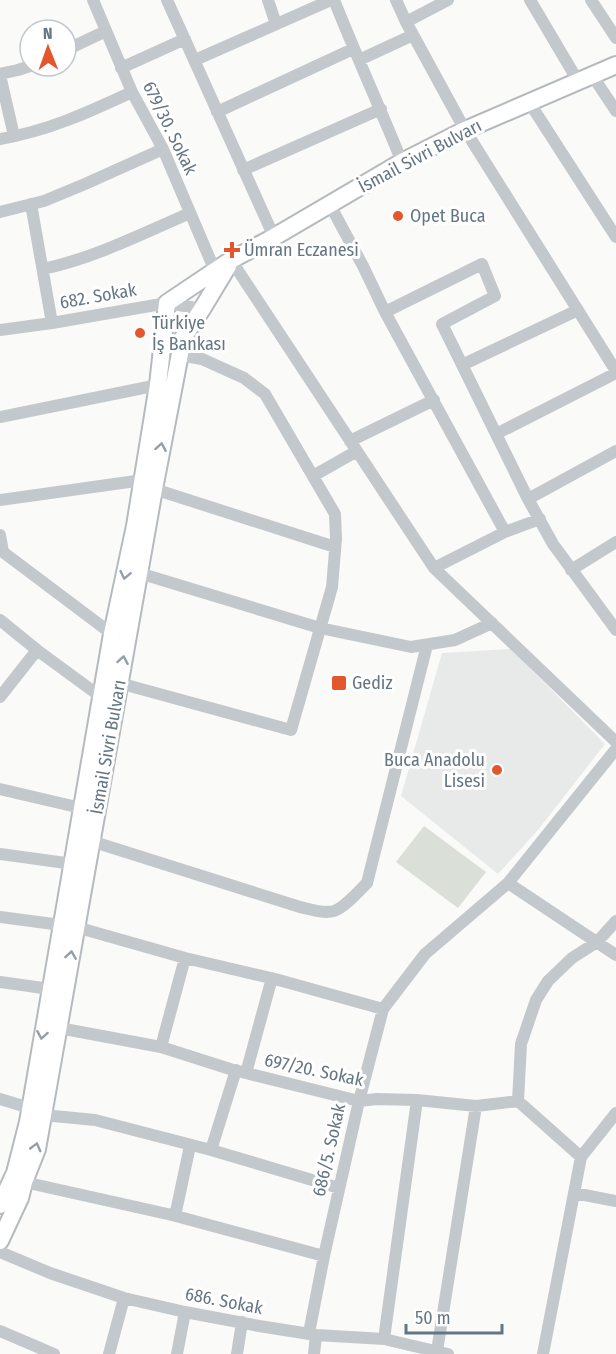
<svg xmlns="http://www.w3.org/2000/svg" width="616" height="1354" viewBox="0 0 616 1354" font-family="'Fira Sans Condensed',sans-serif">
<style>
.built{fill:#e8e9e9}
.green{fill:#dadfd7}
.lines{fill:none;stroke-linecap:round;stroke-linejoin:round}
.major-casing{stroke:#b5babe;stroke-width:20}
.minor{stroke:#c3c8cc;stroke-width:12}
.major{stroke:#fff;stroke-width:16}
.oneway{stroke:#939fa8}
.poi-dot{fill:#e4572e;stroke:#fff;stroke-width:2}
.labels{text-anchor:middle;dominant-baseline:central;stroke-width:6;stroke-linejoin:round;paint-order:stroke}
.street-label{font-size:18px;fill:#657683;stroke:#fff}
.poi-label{font-size:18px;fill:#657683;stroke:#fff;text-anchor:start}
</style>
<rect width="100%" height="100%" fill="#fafaf8"/>
<path class="built" d="M 511,649 L 605,744 L 538,830 L 498,874 L 401,796 L 442,653 Z"/>
<path class="green" d="M 424,826 L 486,872 L 458,908 L 396,862 Z"/>
<g class="lines">
<g class="major-casing">
<path id="major" d="M 0,1205 L 15,1173 L 28,1122 L 112,634 L 135,526 L 158,385 L 167,303 L 231,260 L 274,237 L 402,162 L 465,130 L 616,65
M 0,1241 L 20,1198 L 24,1182 L 37,1149 L 154,489 L 183,338 L 202,309 L 228,266"/>
</g>
<path class="minor" d="M 93,0 L 132,92 L 163,149 L 215,271
M 167,0 L 274,237
M 268,0 L 276,24
M 334,0 C 356,55 380,108 402,162
M 396,0 L 406,22 L 465,130 L 616,371
M 530,0 L 578,81
M 591,0 L 616,38
M 406,22 L 448,0
M 66,50 L 106,31
M 195,60 L 331,0
M 359,60 L 413,35
M 121,68 L 185,39
M 0,74 L 18,70 L 30,66
M 0,75 L 14,136
M 592,75 L 616,111
M 529,102 L 616,237
M 217,112 L 353,49
M 0,139 C 48,131 89,112 132,92
M 243,170 L 381,109
M 31,204 L 52,323
M 330,205 L 363,266 L 385,312 L 505,532 L 434,568
M 0,212 L 44,201 L 85,184 L 163,149
M 231,260 L 434,568 L 616,742
M 43,269 C 94,258 142,234 190,213
M 385,312 L 482,264 L 495,296 L 442,324 L 528,499 L 553,544 L 616,630
M 0,330 L 52,323 L 167,303 L 202,309
M 462,365 L 578,310
M 0,417 L 158,385
M 496,434 L 616,373
M 350,441 L 434,400
M 313,476 L 357,451
M 154,489 L 335,547
M 528,499 L 616,451
M 0,500 L 143,480
M 505,532 L 540,519
M 0,535 L 3,552 L 112,634
M 571,570 L 616,542
M 139,573 L 320,628 L 411,647 L 455,640 L 492,623
M 0,620 L 37,650 L 101,697
M 119,683 L 291,730 L 332,587 L 336,539 L 335,514 L 265,394 L 244,378 L 202,359 L 179,355
M 0,697 L 37,650
M 0,789 L 81,808
M 91,841 L 300,907 C 310,909 323,914 334,911 C 344,908 359,891 367,883 L 427,645
M 0,854 L 73,864
M 508,883 L 616,955
M 0,917 L 61,925
M 76,927 L 185,958 L 275,979 L 383,1009
M 0,982 L 50,989
M 59,1028 L 161,1047 L 230,1069 L 359,1101 L 377,1099 L 417,1100 L 476,1106 L 518,1101 L 581,1157
M 161,1047 L 185,958
M 246,1073 L 272,978
M 0,1099 L 30,1108
M 518,1101 L 521,1044 L 536,1000 L 548,981 L 572,958 L 597,942 L 616,921
M 43,1115 L 95,1120 L 211,1150 L 339,1188
M 211,1150 L 236,1070
M 24,1182 L 172,1215 L 324,1256
M 574,1193 L 616,1201
M 175,1216 L 190,1146
M 0,1252 L 50,1273 L 124,1298 L 185,1312 L 259,1326 L 316,1335 L 384,1339 L 448,1354
M 0,1331 L 54,1354
M 309,1333 L 324,1256 L 359,1101 L 383,1009 L 425,954 L 508,883 L 616,749
M 384,1339 L 417,1100
M 437,1351 L 476,1106
M 109,1354 L 124,1298
M 177,1354 L 185,1312
M 237,1354 L 242,1322
M 314,1354 L 316,1335
M 543,1354 L 581,1157 L 616,1113"/>
<use href="#major" class="major"/>
</g>
<defs><path id="oneway-chevron" d="M-2-3.5L2.5 0L-2 3.5" fill="none" stroke-width="1.6" stroke-linecap="round" stroke-linejoin="round" transform="scale(1.5)"/></defs>
<g class="oneway">
<use href="#oneway-chevron" transform="translate(161 447) rotate(-80)"/>
<use href="#oneway-chevron" transform="translate(125 575) rotate(102)"/>
<use href="#oneway-chevron" transform="translate(123 660) rotate(-80)"/>
<use href="#oneway-chevron" transform="translate(71 955) rotate(-81)"/>
<use href="#oneway-chevron" transform="translate(42 1035) rotate(100)"/>
<use href="#oneway-chevron" transform="translate(36 1147) rotate(-75)"/>
</g>
<g class="poi-dot">
<circle cx="398" cy="216" r="6"/>
<path d="M229 241h6v6h6v6h-6v6h-6v-6h-6v-6h6z"/>
<circle cx="140" cy="333" r="6"/>
<rect x="331" y="675" width="16" height="16" rx="3"/>
<circle cx="497" cy="770" r="6"/>
</g>
<g class="labels">
<g class="street-label">
<text transform="translate(170 128) rotate(64)">679/30. Sokak</text>
<text transform="translate(420 156) rotate(-28)">İsmail Sivri Bulvarı</text>
<text transform="translate(98 296) rotate(-10)">682. Sokak</text>
<text transform="translate(108 747) rotate(-80)">İsmail Sivri Bulvarı</text>
<text transform="translate(314 1070) rotate(12)">697/20. Sokak</text>
<text transform="translate(329 1150) rotate(-77)">686/5. Sokak</text>
<text transform="translate(224 1301) rotate(11)">686. Sokak</text>
</g>
<g class="poi-label">
<text x="410" y="216">Opet Buca</text>
<text x="244" y="250">Ümran Eczanesi</text>
<text x="152" y="323">Türkiye<tspan x="152" dy="21">İş Bankası</tspan></text>
<text x="352" y="683">Gediz</text>
<text x="485" y="760" text-anchor="end">Buca Anadolu<tspan x="485" dy="21">Lisesi</tspan></text>
</g>
</g>
<g transform="translate(48 48) rotate(359)"><circle r="28" fill="#ffffff" stroke="#c1c8cd" stroke-width="1.5"/>
<path d="M0-4.5L10 22L0 15L-10 22Z" fill="#e4572e"/>
<text y="-9" font-size="16" font-weight="bold" text-anchor="middle" fill="#657683">N</text>
</g>
<path d="M406 1324v9h96v-9" fill="none" stroke="#657683" stroke-width="3"/>
<text x="415" y="1324" font-size="18" fill="#657683" stroke="#ffffff" stroke-width="4.5" paint-order="stroke">50 m</text>
</svg>
